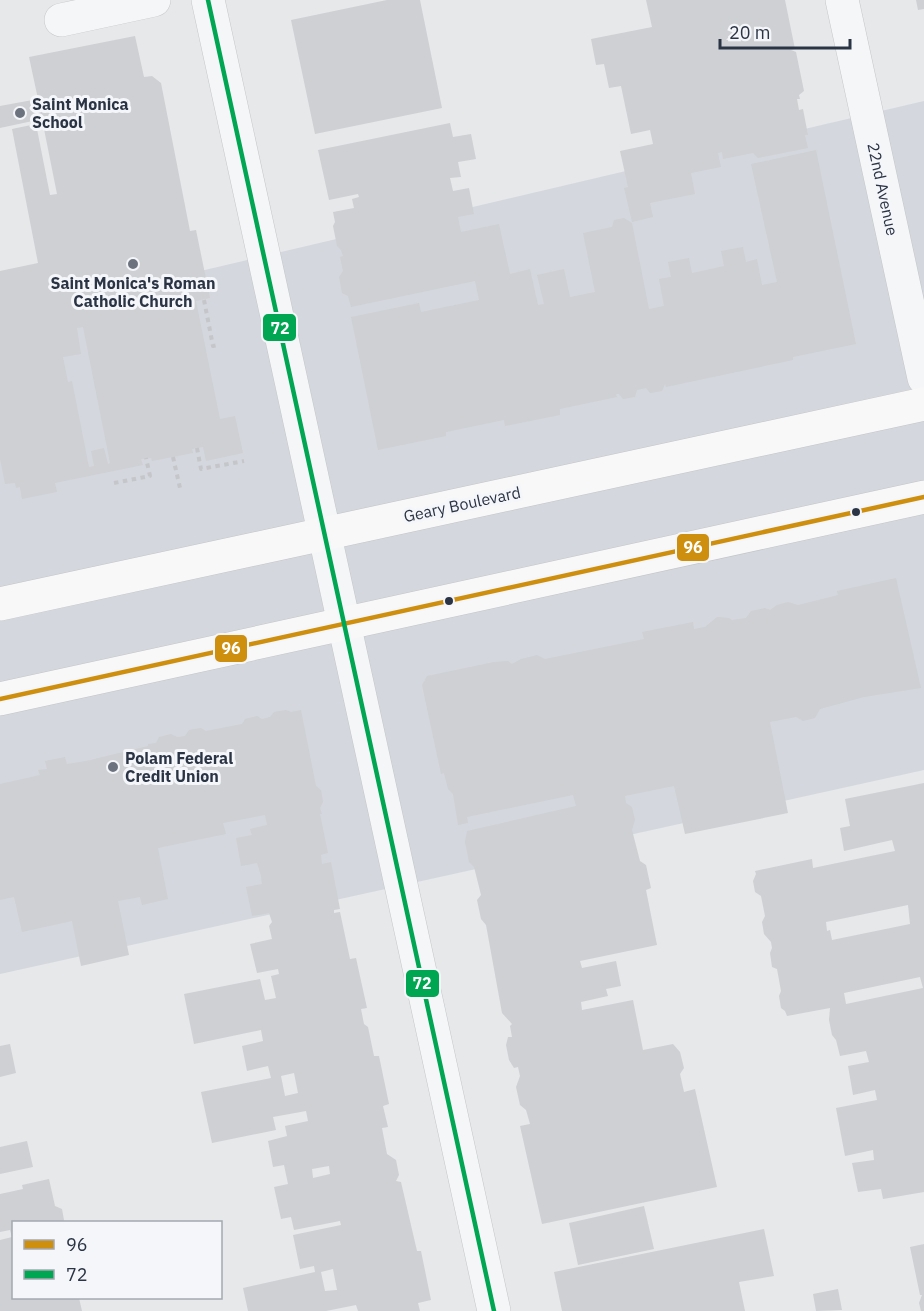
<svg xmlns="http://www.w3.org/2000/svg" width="924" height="1311" viewBox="0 0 924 1311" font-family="'IBM Plex Sans',sans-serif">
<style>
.built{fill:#d4d7dd}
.building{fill:#ced0d3;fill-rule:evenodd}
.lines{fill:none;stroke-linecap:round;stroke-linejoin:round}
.minor-casing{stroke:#c4c6c8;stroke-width:34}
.major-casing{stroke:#c2c5c8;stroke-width:34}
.path{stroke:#c5c6ca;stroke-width:4;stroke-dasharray:4.5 4.5;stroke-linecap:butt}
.minor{stroke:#f5f6f7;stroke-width:33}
.major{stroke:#f8f8f8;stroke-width:33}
.bus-1-casing{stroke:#f4f6f9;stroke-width:9}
.bus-2-casing{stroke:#f4f6f9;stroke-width:9}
.bus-1{stroke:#ce8f0e;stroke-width:4.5}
.bus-2{stroke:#00a651;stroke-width:4.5}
.poi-dot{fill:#6c737f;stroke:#f4f6f9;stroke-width:2}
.bus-dot{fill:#2b3445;stroke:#f4f6f9;stroke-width:2}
.labels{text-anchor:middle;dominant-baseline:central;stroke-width:6;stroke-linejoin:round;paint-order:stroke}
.poi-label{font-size:16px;font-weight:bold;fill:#2b3445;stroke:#f4f6f9;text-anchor:start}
.street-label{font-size:16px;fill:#2b3445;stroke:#f4f6f9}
.line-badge{stroke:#f4f6f9;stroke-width:2}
.badge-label{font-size:16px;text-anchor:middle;font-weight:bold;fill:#fff}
</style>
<rect width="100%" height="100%" fill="#e6e8ea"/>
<path class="built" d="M 924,101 L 924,770 L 0,974 L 0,318 Z"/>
<path class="building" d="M 387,0 L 420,0 L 442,108 L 315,134 L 291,20 Z
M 646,0 L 785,0 L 795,49 L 791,50 L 796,52 L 804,91 L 799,95 L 800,99 L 797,99 L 799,110 L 803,109 L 808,135 L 805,135 L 808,148 L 758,158 L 753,153 L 723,159 L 722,152 L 718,153 L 721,167 L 691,173 L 695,194 L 650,203 L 653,217 L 632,222 L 624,188 L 628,187 L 620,151 L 653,144 L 650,130 L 631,134 L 621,86 L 609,88 L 604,64 L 596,65 L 591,39 L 652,27 Z
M 916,0 L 924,0 L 924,9 L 918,10 Z
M 135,36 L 144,77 L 152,76 L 161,83 L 190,231 L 196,230 L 210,298 L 196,301 L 220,419 L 235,416 L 243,453 L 206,461 L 203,447 L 192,449 L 193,453 L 173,457 L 152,461 L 151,458 L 141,459 L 143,465 L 55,483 L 57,492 L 22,499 L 20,487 L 16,488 L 15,483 L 5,484 L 0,459 L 0,271 L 38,263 L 12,129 L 36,124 L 50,195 L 57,194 L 42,119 L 0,128 L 0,106 L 38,99 L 29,57 ZM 83,327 L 110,463 L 108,464 L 104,448 L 91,451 L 94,466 L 89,467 L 72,381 L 68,382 L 63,357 L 81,354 L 77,328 Z
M 450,123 L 453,137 L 471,134 L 476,159 L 458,162 L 461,177 L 450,178 L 453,191 L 469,188 L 474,214 L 458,217 L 461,232 L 499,224 L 510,274 L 530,269 L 538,305 L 544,304 L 537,275 L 564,269 L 570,297 L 595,292 L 583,233 L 612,227 L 614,220 L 624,218 L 632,223 L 649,309 L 664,306 L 659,279 L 671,277 L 668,262 L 689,258 L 692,273 L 697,272 L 724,266 L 721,251 L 743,247 L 746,262 L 757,259 L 762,285 L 777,282 L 751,164 L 816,150 L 856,344 L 793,357 L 793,360 L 666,387 L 665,384 L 662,391 L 650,393 L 646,388 L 637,390 L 635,397 L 623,399 L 619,394 L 616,394 L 617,397 L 560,409 L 560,415 L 505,426 L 504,420 L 446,432 L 446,436 L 378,450 L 351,317 L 419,303 L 421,312 L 479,300 L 475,281 L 351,307 L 348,296 L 342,293 L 339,277 L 343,271 L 340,257 L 343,256 L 341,250 L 337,246 L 333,226 L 335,222 L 333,212 L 354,208 L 352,199 L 359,197 L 358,194 L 329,200 L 318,150 Z
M 896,578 L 921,688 L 864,697 L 820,709 L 815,718 L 803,721 L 796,717 L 770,722 L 788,813 L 685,834 L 674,786 L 625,796 L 626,803 L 632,807 L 635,820 L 632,830 L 640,861 L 646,865 L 651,888 L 646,890 L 657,945 L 580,961 L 582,968 L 616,961 L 621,986 L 606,989 L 608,996 L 581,1002 L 582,1010 L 633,1000 L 643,1050 L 673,1044 L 680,1052 L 684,1068 L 680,1074 L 684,1092 L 695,1089 L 717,1187 L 542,1224 L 520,1126 L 530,1124 L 526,1110 L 520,1105 L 516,1087 L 520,1076 L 518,1067 L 514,1068 L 509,1060 L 506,1045 L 508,1037 L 512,1037 L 510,1026 L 512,1024 L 502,1013 L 486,925 L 481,919 L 477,900 L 481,895 L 474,867 L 469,862 L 465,842 L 467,831 L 576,806 L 573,795 L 467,817 L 468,823 L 458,825 L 453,794 L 448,789 L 444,773 L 441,774 L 422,685 L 427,676 L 494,662 L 508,661 L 512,664 L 521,659 L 537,655 L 545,659 L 644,639 L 642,632 L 693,622 L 694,629 L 705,627 L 717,617 L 729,618 L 732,620 L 746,618 L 751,611 L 765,608 L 770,610 L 777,605 L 788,602 L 798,605 L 838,595 L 837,591 Z
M 286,710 L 291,712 L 301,710 L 316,786 L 321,790 L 323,802 L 320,808 L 322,814 L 320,814 L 328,853 L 321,855 L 322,864 L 331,862 L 340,909 L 334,910 L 334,913 L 340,912 L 350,959 L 356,958 L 367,1008 L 361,1009 L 364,1024 L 368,1027 L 374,1056 L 379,1056 L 389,1104 L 383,1106 L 388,1127 L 382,1128 L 387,1154 L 396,1160 L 399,1175 L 396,1181 L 401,1182 L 417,1251 L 421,1251 L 431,1300 L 418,1303 L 420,1311 L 358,1311 L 356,1305 L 326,1311 L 248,1311 L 243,1288 L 315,1272 L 314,1266 L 300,1269 L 293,1235 L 341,1225 L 340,1221 L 294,1230 L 291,1217 L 281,1219 L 274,1187 L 288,1184 L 284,1165 L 273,1167 L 268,1141 L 287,1136 L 285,1126 L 308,1121 L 306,1111 L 273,1117 L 276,1130 L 212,1143 L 201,1092 L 271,1078 L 268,1066 L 247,1071 L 242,1046 L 263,1041 L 261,1030 L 194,1044 L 184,994 L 260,979 L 265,1000 L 276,998 L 271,976 L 279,974 L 278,969 L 257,973 L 250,944 L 272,939 L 269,926 L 272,922 L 269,913 L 252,916 L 246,887 L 262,884 L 261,876 L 257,863 L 241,866 L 236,838 L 252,835 L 250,829 L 267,825 L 265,815 L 223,823 L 226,834 L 158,848 L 168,899 L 142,905 L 140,897 L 118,901 L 129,955 L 81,966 L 72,921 L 22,932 L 14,897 L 0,900 L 0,784 L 40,775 L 38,770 L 47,769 L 45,761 L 65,757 L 67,764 L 86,761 L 148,746 L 148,744 L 156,743 L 159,737 L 171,734 L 177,737 L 185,736 L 189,730 L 201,728 L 206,731 L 242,724 L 245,719 L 257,716 L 262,719 L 270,717 L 274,712 ZM 294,1073 L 298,1093 L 285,1096 L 281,1076 ZM 329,1166 L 330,1174 L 313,1178 L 312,1169 ZM 333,1269 L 337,1290 L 325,1291 L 321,1272 Z
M 924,783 L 924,1192 L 883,1199 L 881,1189 L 858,1192 L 852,1163 L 874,1160 L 873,1150 L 845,1156 L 836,1108 L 877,1100 L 875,1090 L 853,1095 L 848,1066 L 869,1062 L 866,1051 L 840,1056 L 836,1040 L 832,1035 L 829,1020 L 830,1008 L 787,1016 L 785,1011 L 781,1008 L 779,996 L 781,991 L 777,969 L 772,967 L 770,953 L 772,948 L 771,942 L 764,934 L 762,922 L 765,916 L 761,896 L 755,892 L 753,881 L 756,874 L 755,871 L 812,859 L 813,868 L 895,851 L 892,840 L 844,851 L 840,828 L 850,826 L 845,799 ZM 908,905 L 910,924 L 832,940 L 830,930 L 827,931 L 826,922 ZM 920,977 L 923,988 L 846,1004 L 844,993 Z
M 10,1044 L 16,1073 L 0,1077 L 0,1046 Z
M 27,1141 L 33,1167 L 0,1174 L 0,1147 Z
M 49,1179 L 55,1206 L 62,1209 L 64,1220 L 63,1222 L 14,1222 L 14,1298 L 79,1298 L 82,1311 L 0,1311 L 0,1240 L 12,1237 L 10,1230 L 0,1232 L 0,1194 L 23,1189 L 22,1185 Z
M 644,1206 L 654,1249 L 578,1265 L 569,1223 Z
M 764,1229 L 774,1276 L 739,1282 L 745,1311 L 562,1311 L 554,1272 Z
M 924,1244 L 924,1311 L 921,1311 L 919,1303 L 922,1295 L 920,1295 L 910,1247 Z
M 838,1289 L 842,1310 L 816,1311 L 813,1294 Z"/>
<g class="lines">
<g class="minor-casing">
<path id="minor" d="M 208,0 L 494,1311
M 842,0 L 924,378
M 61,20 L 154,0"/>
</g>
<g class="major-casing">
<path id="major" d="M 0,604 L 924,404
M 0,699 L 924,497"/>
</g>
<path class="path" d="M 204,300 L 213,346 L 218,345
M 197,448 L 201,469 L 244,461
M 173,457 L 180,488
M 114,483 L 150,476 L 146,458"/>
<use href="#minor" class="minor"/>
<use href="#major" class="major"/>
<g class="bus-1-casing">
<path id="bus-1" d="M 0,699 L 924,497"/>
</g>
<g class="bus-2-casing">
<path id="bus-2" d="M 208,0 L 494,1311"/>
</g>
<use href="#bus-1" class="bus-1"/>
<use href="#bus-2" class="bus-2"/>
</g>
<g class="poi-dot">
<circle cx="20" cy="113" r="6"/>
<circle cx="133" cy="264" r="6"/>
<circle cx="113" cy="767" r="6"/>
</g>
<g class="bus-dot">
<circle cx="856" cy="512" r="5"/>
<circle cx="449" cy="601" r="5"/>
</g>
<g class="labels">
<g class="poi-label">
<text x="32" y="104">Saint Monica<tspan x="32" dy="18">School</tspan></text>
<text x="133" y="283" text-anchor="middle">Saint Monica's Roman<tspan x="133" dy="18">Catholic Church</tspan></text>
<text x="125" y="758">Polam Federal<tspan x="125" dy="18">Credit Union</tspan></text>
</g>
<g class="street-label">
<text transform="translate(883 189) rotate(78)">22nd Avenue</text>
<text transform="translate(462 504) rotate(-12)">Geary Boulevard</text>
</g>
</g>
<g class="line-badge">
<rect x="262" y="313" width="35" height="29" rx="6" fill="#00a651"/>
<rect x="676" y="533" width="34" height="29" rx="6" fill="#ce8f0e"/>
<rect x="214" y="634" width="34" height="29" rx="6" fill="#ce8f0e"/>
<rect x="405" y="969" width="35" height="29" rx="6" fill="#00a651"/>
</g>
<g class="badge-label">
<text x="280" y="334">72</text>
<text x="693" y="553">96</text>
<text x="231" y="654">96</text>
<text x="422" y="989">72</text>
</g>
<rect x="12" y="1221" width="210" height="78" fill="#f4f6f9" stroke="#a4a8b1" stroke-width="1.5"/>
<rect x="24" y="1240" width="30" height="9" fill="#ce8f0e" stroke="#a4a8b1" stroke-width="1.5"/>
<text x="66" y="1251" font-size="18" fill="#2b3445">96</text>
<rect x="24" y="1270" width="30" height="9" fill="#00a651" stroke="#a4a8b1" stroke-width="1.5"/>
<text x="66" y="1281" font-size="18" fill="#2b3445">72</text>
<path d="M720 39v9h130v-9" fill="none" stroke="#2b3445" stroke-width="3"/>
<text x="729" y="39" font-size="18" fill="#2b3445" stroke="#f4f6f9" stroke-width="4.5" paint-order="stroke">20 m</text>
</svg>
